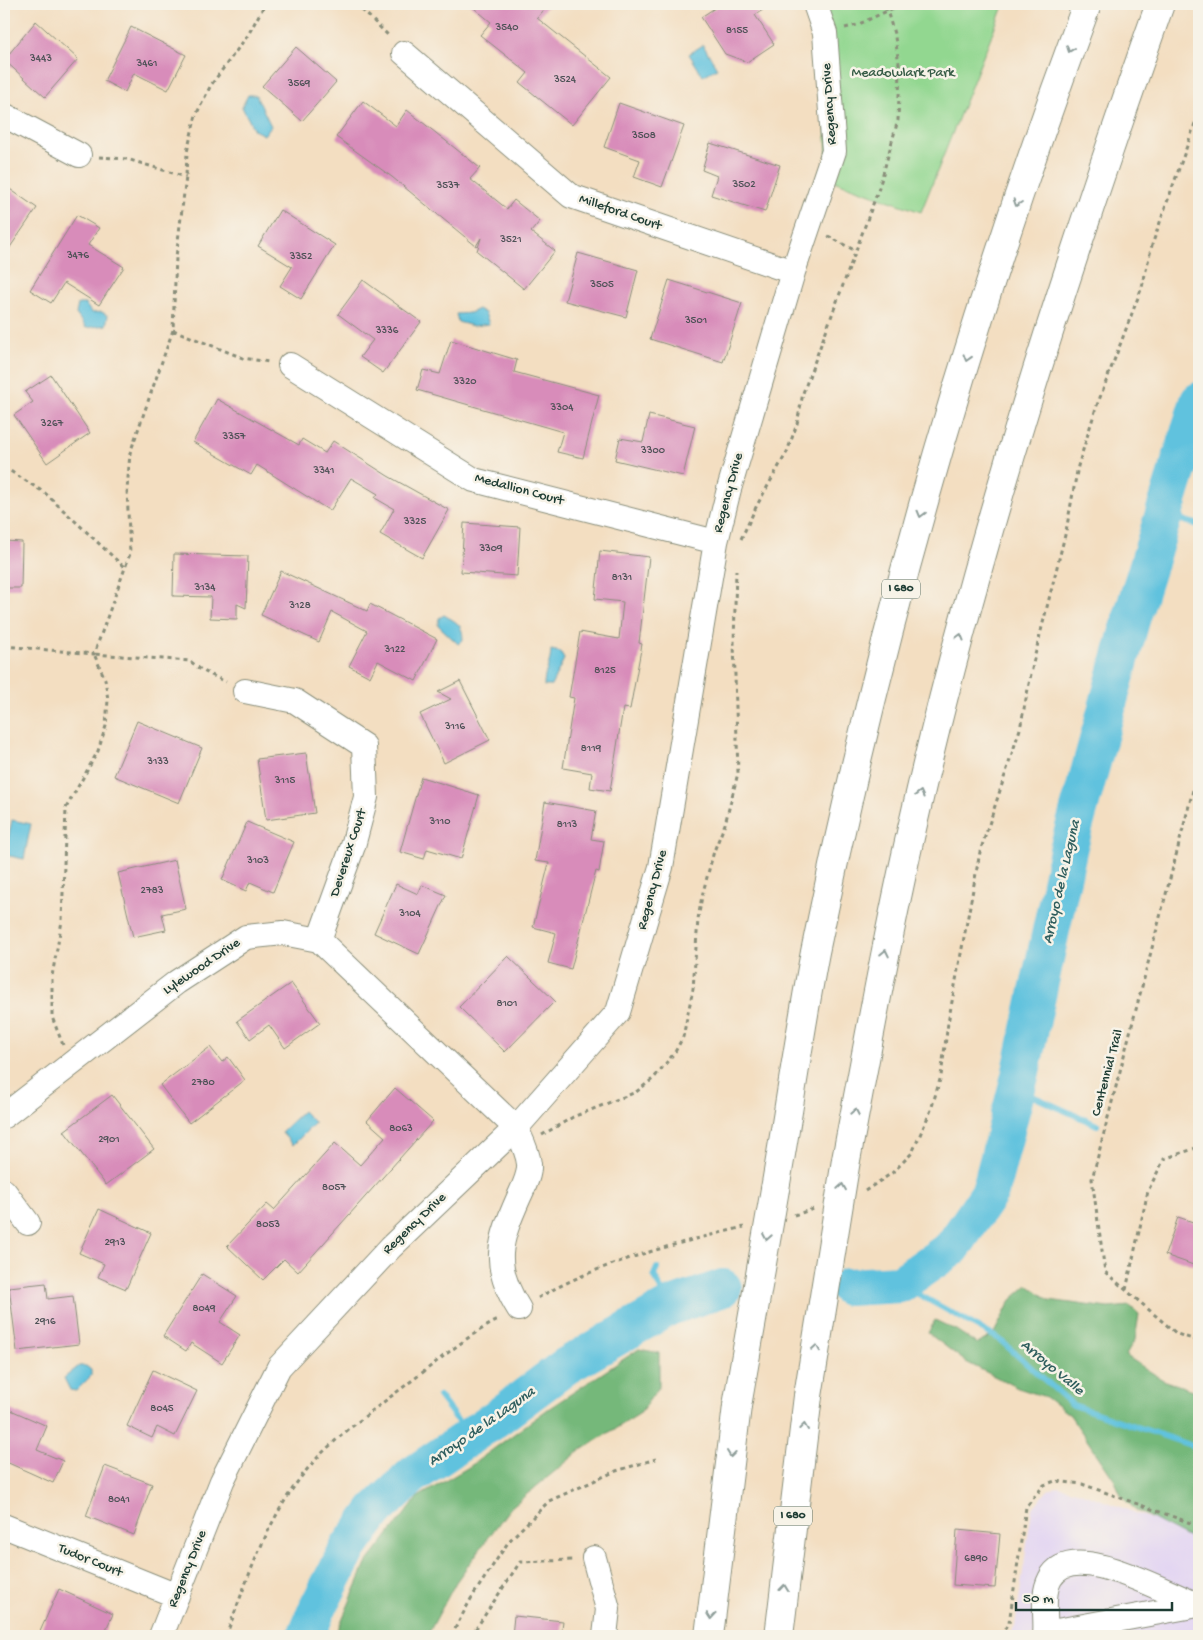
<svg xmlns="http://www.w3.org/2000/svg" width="1203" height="1640" viewBox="0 0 1203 1640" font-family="'Gochi Hand',sans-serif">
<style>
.built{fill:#e2d4f3}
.green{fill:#92d790;stroke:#588a62}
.forest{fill:#75b87a;stroke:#4a7a57}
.water{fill:#60c2de;stroke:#408089}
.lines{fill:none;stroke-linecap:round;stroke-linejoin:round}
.stream{stroke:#60c2de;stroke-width:6}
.river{stroke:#60c2de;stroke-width:38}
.building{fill:#d88cba}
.minor-casing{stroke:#898e7a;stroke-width:26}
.highway-casing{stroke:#898e7a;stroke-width:30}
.path{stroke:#898e7a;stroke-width:3;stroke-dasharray:4 4;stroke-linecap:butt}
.minor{stroke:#fff;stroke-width:24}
.highway{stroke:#fff;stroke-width:28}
.highway-bridge-casing{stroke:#898e7a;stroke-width:30;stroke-linecap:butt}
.highway-bridge{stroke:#fff;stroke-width:28}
.oneway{stroke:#8f9e9a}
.labels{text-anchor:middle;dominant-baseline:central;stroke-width:5;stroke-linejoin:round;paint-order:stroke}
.number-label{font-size:11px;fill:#4d5156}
.shield{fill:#f7f3e8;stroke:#60746a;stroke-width:1}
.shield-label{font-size:12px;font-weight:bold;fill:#1f3d34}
.park-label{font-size:14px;fill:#365c46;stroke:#f7f3e8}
.street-label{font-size:14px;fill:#1f3d34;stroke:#f7f3e8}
.water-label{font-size:15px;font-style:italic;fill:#2f5e5e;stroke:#f7f3e8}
</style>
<rect width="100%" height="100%" fill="#f7f3e8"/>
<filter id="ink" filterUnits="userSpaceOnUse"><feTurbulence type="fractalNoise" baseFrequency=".02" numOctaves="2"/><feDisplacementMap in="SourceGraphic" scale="10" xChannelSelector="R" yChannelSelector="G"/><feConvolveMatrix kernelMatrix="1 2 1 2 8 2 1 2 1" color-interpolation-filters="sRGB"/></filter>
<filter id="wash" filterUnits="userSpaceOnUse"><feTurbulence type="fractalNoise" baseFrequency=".0096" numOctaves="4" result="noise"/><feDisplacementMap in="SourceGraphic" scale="20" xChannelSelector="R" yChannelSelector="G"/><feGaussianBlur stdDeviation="1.12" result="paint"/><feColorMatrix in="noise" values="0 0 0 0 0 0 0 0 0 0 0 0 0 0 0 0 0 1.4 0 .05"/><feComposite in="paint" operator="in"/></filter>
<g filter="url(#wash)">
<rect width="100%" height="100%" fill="#f3dec1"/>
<path class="built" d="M 1058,1486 L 1080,1492 L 1199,1537 L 1199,1636 L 1008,1636 L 1015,1627 L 1032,1509 L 1048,1490 Z"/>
<path class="green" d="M 820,4 L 1004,4 L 921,212 L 828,179 Z"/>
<path class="forest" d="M 1028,1285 L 1049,1300 L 1108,1308 L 1130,1306 L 1139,1314 L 1135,1340 L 1125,1355 L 1163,1380 L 1199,1392 L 1199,1540 L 1187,1537 L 1160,1523 L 1136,1510 L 1122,1497 L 1115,1481 L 1070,1415 L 1046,1397 L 1018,1388 L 966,1362 L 928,1333 L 935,1320 L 956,1330 L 977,1344 L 993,1335 L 1011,1300 Z
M 639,1349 L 659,1353 L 659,1387 L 639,1414 L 581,1450 L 510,1508 L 456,1582 L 427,1636 L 335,1636 L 366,1564 L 418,1497 L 469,1467 L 548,1409 Z"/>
<path class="water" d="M 703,45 L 717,68 L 703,76 L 689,54 Z
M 248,95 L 256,95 L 271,126 L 264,135 L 254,130 L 242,107 Z
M 78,304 L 85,304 L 92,313 L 102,312 L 108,316 L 106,325 L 86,328 L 76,314 Z
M 478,309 L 485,313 L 489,324 L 473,326 L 458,322 L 456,314 L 470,313 Z
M 444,615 C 456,622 463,624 463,640 L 458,644 L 438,625 L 439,618 Z
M 551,650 L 560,652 L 564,659 L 551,686 L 544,686 C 544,671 551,664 551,650 Z
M 12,820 L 31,824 L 24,859 L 5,855 Z
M 303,1111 L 315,1123 L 293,1145 L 281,1132 Z
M 79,1366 L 86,1366 L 91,1370 L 91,1376 L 76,1391 L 70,1390 L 64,1378 Z"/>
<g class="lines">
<path class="stream" d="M 1164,515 L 1199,525
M 1017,1089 L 1097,1125
M 657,1268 L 654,1275 L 669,1307
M 900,1284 L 999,1339 L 1073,1405 L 1199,1448
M 439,1396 L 470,1437"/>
<path class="river" d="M 848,1287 L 900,1284 L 952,1248 L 990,1192 L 1020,1076 L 1069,846 L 1131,620 L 1199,401
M 306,1636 L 318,1607 L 349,1547 L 375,1511 L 413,1475 L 498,1417 L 566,1366 L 669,1307 L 723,1288"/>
</g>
<g id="blocks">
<path class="building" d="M 469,4 L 549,4 L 537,18 L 611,77 L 572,125 L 520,83 L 528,73 L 480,35 L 491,22 Z
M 721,4 L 772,4 L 755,15 L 774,44 L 747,62 L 725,54 L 701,17 Z
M 36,21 L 78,59 L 45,97 L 4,60 Z
M 131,27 L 186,55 L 168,90 L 134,73 L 125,92 L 104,81 Z
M 296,47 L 336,82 L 302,121 L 262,86 Z
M 363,101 L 396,126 L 407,110 L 480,168 L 470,179 L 507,209 L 514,200 L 540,221 L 531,232 L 555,251 L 524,289 L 477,251 L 481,238 L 476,246 L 392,177 L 336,137 Z
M 619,103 L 684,126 L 662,187 L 634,177 L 640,160 L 604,147 Z
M 710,143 L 780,165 L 765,212 L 711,195 L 717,176 L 702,170 Z
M 4,185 L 37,208 L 4,256 Z
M 280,210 L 335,245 L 301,299 L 280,286 L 292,267 L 258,246 Z
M 77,215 L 99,228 L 88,245 L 124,267 L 99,305 L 64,283 L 51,303 L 30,290 Z
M 578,253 L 638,270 L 626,317 L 565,301 Z
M 363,280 L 421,322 L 383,373 L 360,357 L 373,340 L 338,314 Z
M 669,280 L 742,303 L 723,362 L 650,339 Z
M 451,340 L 517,360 L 514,372 L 599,395 L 583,458 L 557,452 L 563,432 L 417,390 L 423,370 L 440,374 Z
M 51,375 L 90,433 L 47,463 L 14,415 L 33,402 L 25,392 Z
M 217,399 L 299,445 L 302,439 L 325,453 L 333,441 L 388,476 L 449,510 L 422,558 L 380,534 L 394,509 L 375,498 L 378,494 L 351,478 L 330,511 L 257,465 L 251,475 L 193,442 Z
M 649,415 L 695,426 L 683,476 L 615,460 L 620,438 L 643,442 Z
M 464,523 L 520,527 L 517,576 L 461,572 Z
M 4,541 L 22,542 L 21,588 L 4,588 Z
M 600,551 L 649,557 L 639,643 L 642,644 L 630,709 L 623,708 L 610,791 L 590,788 L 592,773 L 563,768 L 574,698 L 569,697 L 580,632 L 619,639 L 623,602 L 595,599 Z
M 174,554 L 248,556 L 246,608 L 237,604 L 237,619 L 210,618 L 211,597 L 173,596 Z
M 281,571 L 367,611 L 370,604 L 437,639 L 416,681 L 378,661 L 370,677 L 349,666 L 367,631 L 332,612 L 319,642 L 261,615 Z
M 460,681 L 490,740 L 444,763 L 420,714 L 451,699 L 438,692 Z
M 137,721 L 202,748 L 179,803 L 114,776 Z
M 306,753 L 315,813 L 266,820 L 257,759 Z
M 421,777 L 479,795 L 461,859 L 427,849 L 424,859 L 400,852 Z
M 545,802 L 596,811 L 591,839 L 604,841 L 599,872 L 596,871 L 571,969 L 548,963 L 556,933 L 533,927 L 549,863 L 535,861 Z
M 247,822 L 294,842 L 273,892 L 250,882 L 246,891 L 222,880 Z
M 175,860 L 186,909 L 162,914 L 166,930 L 133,937 L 118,873 Z
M 396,884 L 418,894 L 422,885 L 446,895 L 419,954 L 374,933 Z
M 508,956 L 555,1001 L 505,1052 L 459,1007 Z
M 291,983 L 320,1023 L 285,1048 L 269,1025 L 250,1039 L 237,1021 Z
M 210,1047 L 222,1062 L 228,1057 L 245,1080 L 189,1123 L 160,1085 Z
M 395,1088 L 433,1121 L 298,1272 L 284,1259 L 263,1280 L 227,1246 L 267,1204 L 274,1210 L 335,1143 L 360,1165 L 385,1137 L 367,1121 Z
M 112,1095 L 154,1149 L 106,1185 L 64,1131 Z
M 99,1209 L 151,1233 L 126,1289 L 98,1277 L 104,1264 L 79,1253 Z
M 1178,1217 L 1199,1224 L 1199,1267 L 1165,1255 Z
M 202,1274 L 237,1296 L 220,1322 L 240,1335 L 222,1363 L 191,1343 L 186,1351 L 163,1336 Z
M 46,1283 L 48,1299 L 73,1296 L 79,1344 L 17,1351 L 9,1287 Z
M 153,1370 L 197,1391 L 175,1436 L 157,1427 L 152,1438 L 127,1426 Z
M 4,1407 L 47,1426 L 37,1450 L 63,1461 L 53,1483 L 4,1461 Z
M 105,1466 L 152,1484 L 134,1535 L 86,1516 Z
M 957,1530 L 1000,1534 L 995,1588 L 953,1585 Z
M 59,1589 L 113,1614 L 103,1636 L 38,1636 Z
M 514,1616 L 563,1621 L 561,1636 L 512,1636 Z"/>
</g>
</g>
<g filter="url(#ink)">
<use href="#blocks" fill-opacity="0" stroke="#898e7a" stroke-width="1"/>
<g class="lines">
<g class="minor-casing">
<path id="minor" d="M 404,53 L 571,196 L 793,272
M 4,115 L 79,155
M 290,365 L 474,480 L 716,542
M 245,691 L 295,701 L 364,746 L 366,797 L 353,846 L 319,940
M 4,1116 L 177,982 L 246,937 L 283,933 L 319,940 L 516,1128 C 521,1139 528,1152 529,1164 C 530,1175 523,1188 519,1197 C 499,1242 491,1265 519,1309
M 4,1191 L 28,1223
M 4,1526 L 177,1596
M 594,1558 L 608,1609 L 605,1636
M 1046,1633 L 1198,1605
M 161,1636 L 222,1481 L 279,1367 L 391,1247 L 516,1128 L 618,1012 L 661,867 L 716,542 L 729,489 L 793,272 L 834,151 L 825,33 L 815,4
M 1045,1636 C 1047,1618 1041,1596 1050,1579 C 1072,1536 1169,1596 1199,1605"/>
</g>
<g class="highway-casing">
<path id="highway" d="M 846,1160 C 868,1044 889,927 916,811 C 979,537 1066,269 1160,4
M 775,1189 C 789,1110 800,1031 815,952 C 880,630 972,312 1087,4
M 709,1636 L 737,1406
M 779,1636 L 808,1396"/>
</g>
<path class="path" d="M 356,4 L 390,37
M 845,28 L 857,25 L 902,4
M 99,157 L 127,159 L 186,177
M 828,236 L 854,250
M 173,330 L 243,358 L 269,362
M 4,467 L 45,493 L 124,567
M 741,539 L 757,505 L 787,452 L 797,424 L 803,393 L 879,188 L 898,120 L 900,71 L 895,37 L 885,4
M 4,646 L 94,654 L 130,554 L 127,490 L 130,453 L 173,330 L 176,257 L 186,177 L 187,152 L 196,115 L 211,85 L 248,35 L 265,4
M 1199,767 L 1092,1179 L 1105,1272 L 1177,1334 L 1199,1341
M 63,1045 L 52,1017 L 52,976 L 62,921 L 66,808 L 98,751 L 106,726 L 108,700 L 105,679 L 94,654 L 190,661 L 201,670 L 226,682
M 542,1135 L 573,1117 L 636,1092 L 654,1078 L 675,1052 L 683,1037 L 693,989 L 698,919 L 702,896 L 714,851 L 725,824 L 738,773 L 734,643 L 736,570
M 865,1191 L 892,1173 L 912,1153 L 931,1110 L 941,1076 L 948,1023 L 980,852 L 1020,729 L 1034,659 L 1066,531 L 1078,466 L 1096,408 L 1142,287 L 1152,245 L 1199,112
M 794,1215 L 814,1209
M 1126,1290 L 1148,1191 L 1164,1159 L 1199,1147
M 538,1298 C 597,1263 678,1243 744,1227
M 226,1636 C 250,1572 272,1503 322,1453 C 349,1427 380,1405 410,1382 C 440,1360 467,1335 500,1319
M 451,1636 L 472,1597 L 509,1541 L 549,1501 L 616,1471 L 656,1459
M 471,1636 L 520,1562 L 573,1560
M 1000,1636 L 1009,1623 L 1026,1507 L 1044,1485 L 1055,1481 L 1082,1484 L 1199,1526"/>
<use href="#minor" class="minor"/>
<use href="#highway" class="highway"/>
<g class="highway-bridge-casing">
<path id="highway-bridge" d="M 808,1396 L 846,1160
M 737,1406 L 775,1189"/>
</g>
<use href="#highway-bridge" class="highway-bridge"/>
</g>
<defs><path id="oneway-chevron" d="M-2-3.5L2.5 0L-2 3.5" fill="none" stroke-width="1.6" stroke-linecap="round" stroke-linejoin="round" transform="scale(1.25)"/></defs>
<g class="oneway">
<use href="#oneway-chevron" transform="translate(1070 49) rotate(110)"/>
<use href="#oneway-chevron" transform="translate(1017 203) rotate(108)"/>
<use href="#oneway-chevron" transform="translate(967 358) rotate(107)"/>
<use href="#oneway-chevron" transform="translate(921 514) rotate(105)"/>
<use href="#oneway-chevron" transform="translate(960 637) rotate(-75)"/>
<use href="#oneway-chevron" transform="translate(920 794) rotate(-76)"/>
<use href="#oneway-chevron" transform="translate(885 953) rotate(-78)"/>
<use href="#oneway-chevron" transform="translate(855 1112) rotate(-80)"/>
<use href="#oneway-chevron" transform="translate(842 1187) rotate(-81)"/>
<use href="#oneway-chevron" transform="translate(767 1237) rotate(100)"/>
<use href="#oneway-chevron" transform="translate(816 1348) rotate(-81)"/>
<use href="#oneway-chevron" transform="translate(804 1427) rotate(-83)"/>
<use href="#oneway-chevron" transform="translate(731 1454) rotate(97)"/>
<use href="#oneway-chevron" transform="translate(784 1588) rotate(-84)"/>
<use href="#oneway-chevron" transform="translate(711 1616) rotate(95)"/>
</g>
</g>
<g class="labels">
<g class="number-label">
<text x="507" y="28">3540</text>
<text x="737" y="31">8155</text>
<text x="41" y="59">3443</text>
<text x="147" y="64">3461</text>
<text x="565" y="80">3524</text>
<text x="299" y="84">3569</text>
<text x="644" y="136">3508</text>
<text x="744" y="185">3502</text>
<text x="448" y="186">3537</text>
<text x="511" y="240">3521</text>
<text x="78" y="256">3476</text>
<text x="301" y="257">3352</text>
<text x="602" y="285">3505</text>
<text x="696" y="321">3501</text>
<text x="387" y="331">3336</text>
<text x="465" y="382">3320</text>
<text x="562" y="408">3304</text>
<text x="52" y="424">3267</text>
<text x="234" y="437">3357</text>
<text x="653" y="451">3300</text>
<text x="324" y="471">3341</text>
<text x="415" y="522">3325</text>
<text x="491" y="549">3309</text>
<text x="622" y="578">8131</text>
<text x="205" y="588">3134</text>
<text x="300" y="606">3128</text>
<text x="395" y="650">3122</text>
<text x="605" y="671">8125</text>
<text x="455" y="727">3116</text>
<text x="591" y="749">8119</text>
<text x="158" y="762">3133</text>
<text x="285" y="781">3115</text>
<text x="440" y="822">3110</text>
<text x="567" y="825">8113</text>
<text x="258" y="861">3103</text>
<text x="152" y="891">2783</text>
<text x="410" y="914">3104</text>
<text x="507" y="1004">8101</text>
<text x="203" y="1083">2780</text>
<text x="401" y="1129">8063</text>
<text x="109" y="1140">2901</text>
<text x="334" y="1188">8057</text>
<text x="268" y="1225">8053</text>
<text x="115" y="1243">2913</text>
<text x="204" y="1309">8049</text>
<text x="45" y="1322">2916</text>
<text x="162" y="1409">8045</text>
<text x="119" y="1500">8041</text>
<text x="976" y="1559">6890</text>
</g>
<g class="shield">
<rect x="882" y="579.5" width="38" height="19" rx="4"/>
<rect x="774" y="1506.5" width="38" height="19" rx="4"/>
</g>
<g class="shield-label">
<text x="901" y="589">I 680</text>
<text x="793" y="1516">I 680</text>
</g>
<g class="park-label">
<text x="903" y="73">Meadowlark Park</text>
</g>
<g class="street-label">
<text transform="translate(830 104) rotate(-94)">Regency Drive</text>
<text transform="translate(620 213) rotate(19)">Milleford Court</text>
<text transform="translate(519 490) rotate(15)">Medallion Court</text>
<text transform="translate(729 493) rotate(-75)">Regency Drive</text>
<text transform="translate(349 853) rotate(-72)">Devereux Court</text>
<text transform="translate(653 890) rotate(-75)">Regency Drive</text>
<text transform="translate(202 967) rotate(-34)">Lylewood Drive</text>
<text transform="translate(1108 1073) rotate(-75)">Centennial Trail</text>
<text transform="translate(415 1224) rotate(-44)">Regency Drive</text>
<text transform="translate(90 1561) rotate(22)">Tudor Court</text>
<text transform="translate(188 1569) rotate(-68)">Regency Drive</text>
</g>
<g class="water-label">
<text transform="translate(1062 882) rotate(-77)">Arroyo de la Laguna</text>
<text transform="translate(1052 1368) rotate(40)">Arroyo Valle</text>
<text transform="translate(482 1427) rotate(-35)">Arroyo de la Laguna</text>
</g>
</g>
<rect width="1203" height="1640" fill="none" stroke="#f7f3e8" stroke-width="20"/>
<path d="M1016 1602v8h156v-8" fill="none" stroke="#1f3d34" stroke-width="2.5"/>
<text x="1023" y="1602" font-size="15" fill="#1f3d34" stroke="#f7f3e8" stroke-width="4" paint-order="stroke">50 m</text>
</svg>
